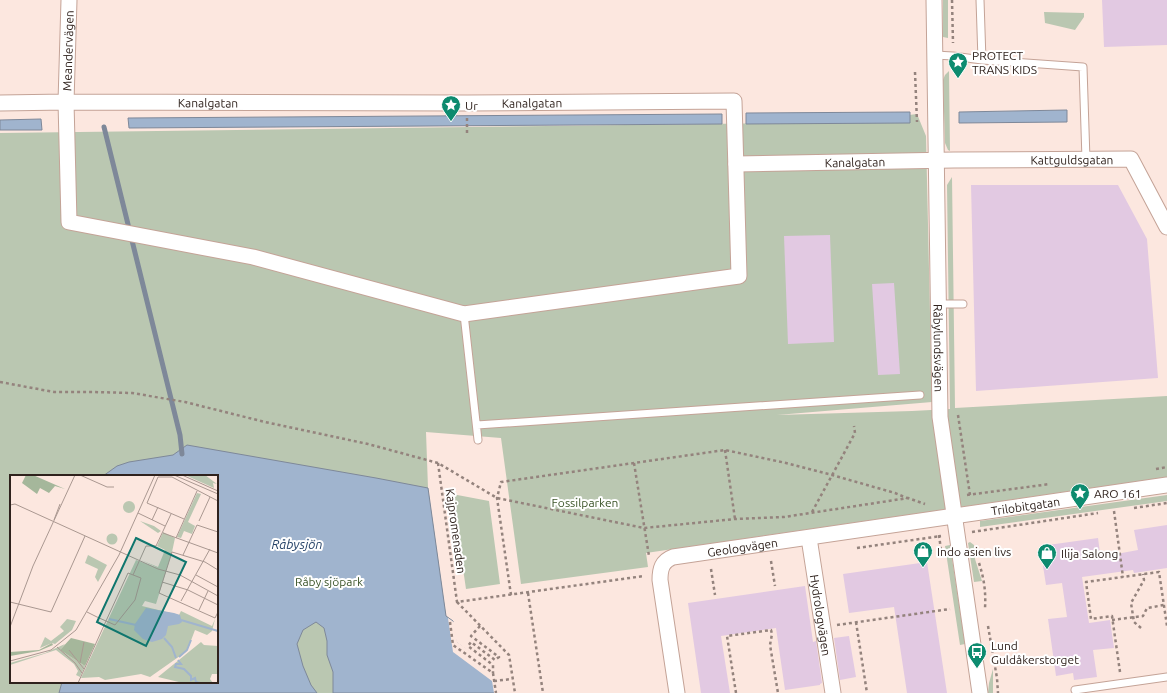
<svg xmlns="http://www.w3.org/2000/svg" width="1167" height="693" viewBox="0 0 1167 693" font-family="Ubuntu,sans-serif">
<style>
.green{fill:#bac7b1;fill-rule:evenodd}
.water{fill:#a0b4ce;stroke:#7e8899}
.pier{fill:#fce7df}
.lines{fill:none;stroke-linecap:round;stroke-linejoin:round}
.stream{stroke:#7e8899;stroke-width:5}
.building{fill:#e2c9e2}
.lane-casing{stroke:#c4a397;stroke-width:9}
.street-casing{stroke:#c4a397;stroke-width:17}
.path{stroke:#94837d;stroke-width:2.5;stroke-dasharray:3 3;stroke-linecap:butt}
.lane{stroke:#fff;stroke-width:7}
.street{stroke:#fff;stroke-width:15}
.labels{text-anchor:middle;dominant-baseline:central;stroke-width:4;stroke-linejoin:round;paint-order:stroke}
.street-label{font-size:12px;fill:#2f221d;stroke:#fff}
.poi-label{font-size:12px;fill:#2f221d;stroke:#fff;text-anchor:start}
.park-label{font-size:12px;fill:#3b5429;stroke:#fff}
.water-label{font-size:13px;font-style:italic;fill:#254267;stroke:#fff}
.inset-river{fill:none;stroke:#a0b4ce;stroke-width:2}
.inset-road{fill:none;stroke:#aa9891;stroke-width:1}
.view{fill:#0f766e;fill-opacity:0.15;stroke:#0f766e;stroke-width:2}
.inset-edge{fill:none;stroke:#2f221d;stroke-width:2}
</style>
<rect width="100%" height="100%" fill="#fce7df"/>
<path class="green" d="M 943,0 L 948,0 L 948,38 L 943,37 Z
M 1044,12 L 1084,13 L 1084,17 L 1075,30 L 1045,23 Z
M 949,71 L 950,151 L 948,150 L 945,143 L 943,80 L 945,75 Z
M 917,114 L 926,136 L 932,402 L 777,415 L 912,411 L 950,409 L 947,185 L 952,177 L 955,408 L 1167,396 L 1167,477 L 646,553 L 648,567 L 521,584 L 501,438 L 426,432 L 428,488 L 446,616 L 453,621 L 456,642 L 499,693 L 0,693 L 0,133 L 853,122 ZM 11,476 L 217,476 L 217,682 L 11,682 Z
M 452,494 L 489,501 L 500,584 L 466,589 Z
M 1167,495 L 1167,501 L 980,527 L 980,521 Z
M 970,542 L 974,545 L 975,559 L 982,581 L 974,582 L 968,543 Z
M 950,545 L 965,644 L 960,645 L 945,546 Z
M 993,669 L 993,693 L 988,693 L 989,683 Z"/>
<path class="water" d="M 1067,110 L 1067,122 L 959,123 L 959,112 Z
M 910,112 L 910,123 L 746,124 L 746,113 Z
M 722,114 L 722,124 L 129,128 L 128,118 Z
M 41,119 L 42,130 L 0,130 L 0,120 Z
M 187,445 L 376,478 L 428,488 L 446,616 L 453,621 L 456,642 L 495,671 L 499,693 L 333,693 L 333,672 L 327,655 L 327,641 L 324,628 L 316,622 L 303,630 L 297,644 L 303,666 L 311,685 L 317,693 L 59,693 L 62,682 L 217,682 L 217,476 L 103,476 L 117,466 L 129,462 L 173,455 Z"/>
<path class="pier" d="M 448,618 L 455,623 L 457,642 L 497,670 L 501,693 L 494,693 L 492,681 L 453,652 Z"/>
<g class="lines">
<path class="stream" d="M 104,127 L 180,435 L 182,454"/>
</g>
<path class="building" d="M 1102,0 L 1167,0 L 1167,45 L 1104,47 Z
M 971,185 L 1118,185 L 1147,239 L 1158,378 L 976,391 Z
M 830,235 L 834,342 L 788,344 L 784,236 Z
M 894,283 L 900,374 L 878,375 L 872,284 Z
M 1167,525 L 1167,568 L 1134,573 L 1133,570 L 1082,577 L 1089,623 L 1110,620 L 1114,648 L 1093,650 L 1097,677 L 1074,680 L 1073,673 L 1056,676 L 1048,619 L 1067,617 L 1062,583 L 1046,585 L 1043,566 L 1051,564 L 1048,545 L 1098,538 L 1100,553 L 1110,552 L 1111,555 L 1138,550 L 1134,530 Z
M 927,562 L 947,693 L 907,693 L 894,607 L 849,613 L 843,574 Z
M 805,586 L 813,642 L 816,641 L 822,683 L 820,684 L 820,685 L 785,690 L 776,628 L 721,636 L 730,693 L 701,693 L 688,603 Z
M 849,636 L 856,677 L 840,680 L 834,638 Z"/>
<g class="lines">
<g class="lane-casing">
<path id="lane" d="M 980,0 L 982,60
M 935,55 L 953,56 L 982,60 L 1083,67 L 1086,160
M 939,304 L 963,304
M 464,314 L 478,440
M 477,425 L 920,395
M 1075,690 L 1167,677"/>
</g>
<g class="street-casing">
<g id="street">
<path id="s1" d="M 934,0 L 940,417 L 980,693"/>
<path id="s2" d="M 0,103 L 66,102 L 467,103 L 734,101 L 739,276 L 464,314 L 253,257 L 69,222 L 66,102 L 69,0"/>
<path id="s3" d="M 736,164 L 954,160 L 1131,159 L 1167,227"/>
<path id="s4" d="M 809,538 L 833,693"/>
<path id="s5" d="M 677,693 L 660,580 C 660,569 662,561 673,557 L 1167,485"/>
</g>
</g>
<path class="path" d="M 952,0 L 953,43
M 915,72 L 917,122
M 467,118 L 467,136
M 0,382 L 54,392 L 93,392 L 132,393 L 185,402 L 265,422 L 368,444 L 438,463 L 497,498 L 644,528 L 735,519 L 784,517 L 908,498 L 925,504
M 958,415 L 970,495
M 725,450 L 735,519
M 438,463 L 457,602 L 644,576
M 634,463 L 649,556
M 1156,469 L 1167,467
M 967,495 L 1050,484
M 1134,508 L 1167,503
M 1114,511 L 1123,577
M 812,512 L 855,433 L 854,426
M 972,532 L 1098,513
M 939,535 L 942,558
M 857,548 L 941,536
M 771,561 L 775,586
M 979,563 C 984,578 986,592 985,608
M 711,569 L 715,595
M 528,593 L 543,693
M 511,595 L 497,498 L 501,482 L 725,450 L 786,463 L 832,475 L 895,493 L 907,498
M 457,602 L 509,655 L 515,693
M 1112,620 L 1143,616 L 1147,608 L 1164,605
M 450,622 L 453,645 L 493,673 L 496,693
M 856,622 L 867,693
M 837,625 L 950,609
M 480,626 L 471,636 L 499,657 L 495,660 L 471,642 L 468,646 L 493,665 L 493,673
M 988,626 L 997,678 L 998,693
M 1141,628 L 1134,622 L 1131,603 L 1144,580 L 1143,574
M 1120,672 L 1112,616 L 1091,619 L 1086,582 L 1159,572 L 1167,626
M 494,681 L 512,679
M 736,693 L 727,636 L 771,630 L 772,634 L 770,645 L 778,693"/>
<use href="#lane" class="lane"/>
<use href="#street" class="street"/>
</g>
<defs>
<g id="sight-pin" transform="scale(1)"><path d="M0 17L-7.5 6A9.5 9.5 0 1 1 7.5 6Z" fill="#0d8b6f" stroke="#fff"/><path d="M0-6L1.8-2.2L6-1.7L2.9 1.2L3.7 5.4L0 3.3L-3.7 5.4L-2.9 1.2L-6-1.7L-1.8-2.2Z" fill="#fff"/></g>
<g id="shop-pin" transform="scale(1)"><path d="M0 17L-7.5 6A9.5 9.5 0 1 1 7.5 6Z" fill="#0d8b6f" stroke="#fff"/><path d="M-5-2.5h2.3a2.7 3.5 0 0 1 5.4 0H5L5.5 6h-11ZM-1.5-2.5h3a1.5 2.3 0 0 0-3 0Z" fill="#fff"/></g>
<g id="bus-pin" transform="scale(1)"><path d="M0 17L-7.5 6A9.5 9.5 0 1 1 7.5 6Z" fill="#0d8b6f" stroke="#fff"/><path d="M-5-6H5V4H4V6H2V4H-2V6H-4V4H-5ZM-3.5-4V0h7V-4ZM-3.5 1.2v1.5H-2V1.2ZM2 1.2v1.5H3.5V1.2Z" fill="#fff"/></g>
</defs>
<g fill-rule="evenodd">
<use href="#sight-pin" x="958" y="62"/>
<use href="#sight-pin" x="451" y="105"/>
<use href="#sight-pin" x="1080" y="493"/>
<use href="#shop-pin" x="923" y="551"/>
<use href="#shop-pin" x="1047" y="553"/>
<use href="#bus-pin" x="977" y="652"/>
</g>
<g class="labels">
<g class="street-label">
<text stroke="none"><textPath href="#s2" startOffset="1764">Meandervägen</textPath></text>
<text stroke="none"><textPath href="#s2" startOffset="208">Kanalgatan</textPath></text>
<text stroke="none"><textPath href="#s2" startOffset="532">Kanalgatan</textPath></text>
<text stroke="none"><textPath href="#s3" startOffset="336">Kattguldsgatan</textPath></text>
<text stroke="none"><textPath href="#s3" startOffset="119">Kanalgatan</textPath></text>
<text stroke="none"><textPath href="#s1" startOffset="348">Råbylundsvägen</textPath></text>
<text stroke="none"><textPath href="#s5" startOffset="499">Trilobitgatan</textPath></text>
<text transform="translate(456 531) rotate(82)">Kajpromenaden</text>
<text stroke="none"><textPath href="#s5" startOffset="213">Geologvägen</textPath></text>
<text stroke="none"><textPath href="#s4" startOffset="78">Hydrologvägen</textPath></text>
</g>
<g class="poi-label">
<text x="972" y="55">PROTECT<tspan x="972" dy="14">TRANS KIDS</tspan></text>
<text x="465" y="105">Ur</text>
<text x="1094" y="493">ARO 161</text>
<text x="937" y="551">Indo asien livs</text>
<text x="1061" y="553">Ilija Salong</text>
<text x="991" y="645">Lund<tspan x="991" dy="14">Guldåkerstorget</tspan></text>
</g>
<g class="park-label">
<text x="585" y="502">Fossilparken</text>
<text x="329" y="581">Råby sjöpark</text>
</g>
<g class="water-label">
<text x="297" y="544">Råbysjön</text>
</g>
</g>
<g transform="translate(10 475)">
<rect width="208" height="208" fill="#fce7df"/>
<path d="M 175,0 L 195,0 L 207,9 L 203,8 L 204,13 ZM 187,18 L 191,19 L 178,47 L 185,51 L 182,59 L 174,56 L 171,63 L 167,62 ZM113 32a6 6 0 1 1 12 0a6 6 0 1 1-12 0ZM 130,46 L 144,51 L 151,56 L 148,58 ZM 153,57 L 165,63 L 162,77 L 146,129 L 135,126 L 132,131 L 169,140 L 171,136 L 202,151 L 205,144 L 202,156 L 197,160 L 185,155 L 177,176 L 140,202 L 131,199 L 95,205 L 89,202 L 71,203 L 126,85 L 148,93 L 131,85 L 148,92 L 155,75 L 147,71 ZM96.5 64a5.5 5.5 0 1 1 11 0a5.5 5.5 0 1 1-11 0ZM 78,80 L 97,90 L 88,107 L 85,102 L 88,94 L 75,88 ZM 57,144 L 66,146 L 62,155 L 45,169 L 42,168 L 30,173 L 35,162 L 41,166 L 54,156 L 50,152 ZM 191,167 L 194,170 L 208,171 L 208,199 L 202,199 L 200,204 L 203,208 L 173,208 L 148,202 ZM 55,169 L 50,175 L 75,191 L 70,202 L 66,200 L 68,196 L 64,189 L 46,175 L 0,190 L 0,188 L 35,178 Z" fill="#bac7b1"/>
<path d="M 16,0 L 23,0 L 55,14 L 45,11 L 39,18 L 30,13 L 27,19 L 12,8 ZM 61,163 L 85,169 L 75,191 L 50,175 ZM 42,168 L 43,170 L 29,176 L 0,181 L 0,177 L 29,175 Z" fill="#a5b79b"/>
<path d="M 136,133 L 164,138 L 170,140 L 172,147 L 169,149 L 158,151 L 156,160 L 152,164 L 142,167 L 133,164 L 124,155 L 125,149 Z" fill="#a0b4ce"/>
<path class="inset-river" d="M 99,144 L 126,150M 171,145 L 208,156M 154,163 L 162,172 L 166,183M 169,182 L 177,175 L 181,165M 168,185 L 171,189 L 166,189 L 165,192 L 174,194 L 181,201 L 181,205 L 185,203 L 186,207 L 190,208"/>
<path class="inset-road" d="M 70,0 L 97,12 L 104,12M 164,0 L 208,19M 172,0 L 208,16M 0,30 L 5,29 L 148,94 L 170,100 L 208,121M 128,38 L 155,51M 174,44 L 137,28 L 148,2 L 162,2 L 208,26M 44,45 L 50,29M 142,45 L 148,32M 189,46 L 200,22M 153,58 L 208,78M 166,63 L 187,16M 173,80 L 187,50 L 208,57M 208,95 L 195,87 L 162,77 L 149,118 L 205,143 L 208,137M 123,100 L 136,71 L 146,71 L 161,39M 186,100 L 208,112M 152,107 L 178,115 L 208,130M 171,126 L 200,74M 0,127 L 41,137 L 75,61M 189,135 L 198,116M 0,152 L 23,91 L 65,0M 47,172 L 65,188 L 72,198M 59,175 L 74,194M 0,186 L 41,175 L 66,155 L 109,80 L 145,0M 70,188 L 74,167M 68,208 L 96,146 L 118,98 L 131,103 L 125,125 L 105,150 L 87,142 L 77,137"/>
<path class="view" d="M 126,63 L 176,87 L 136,171 L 87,147 Z"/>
<rect width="208" height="208" class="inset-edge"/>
</g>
</svg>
